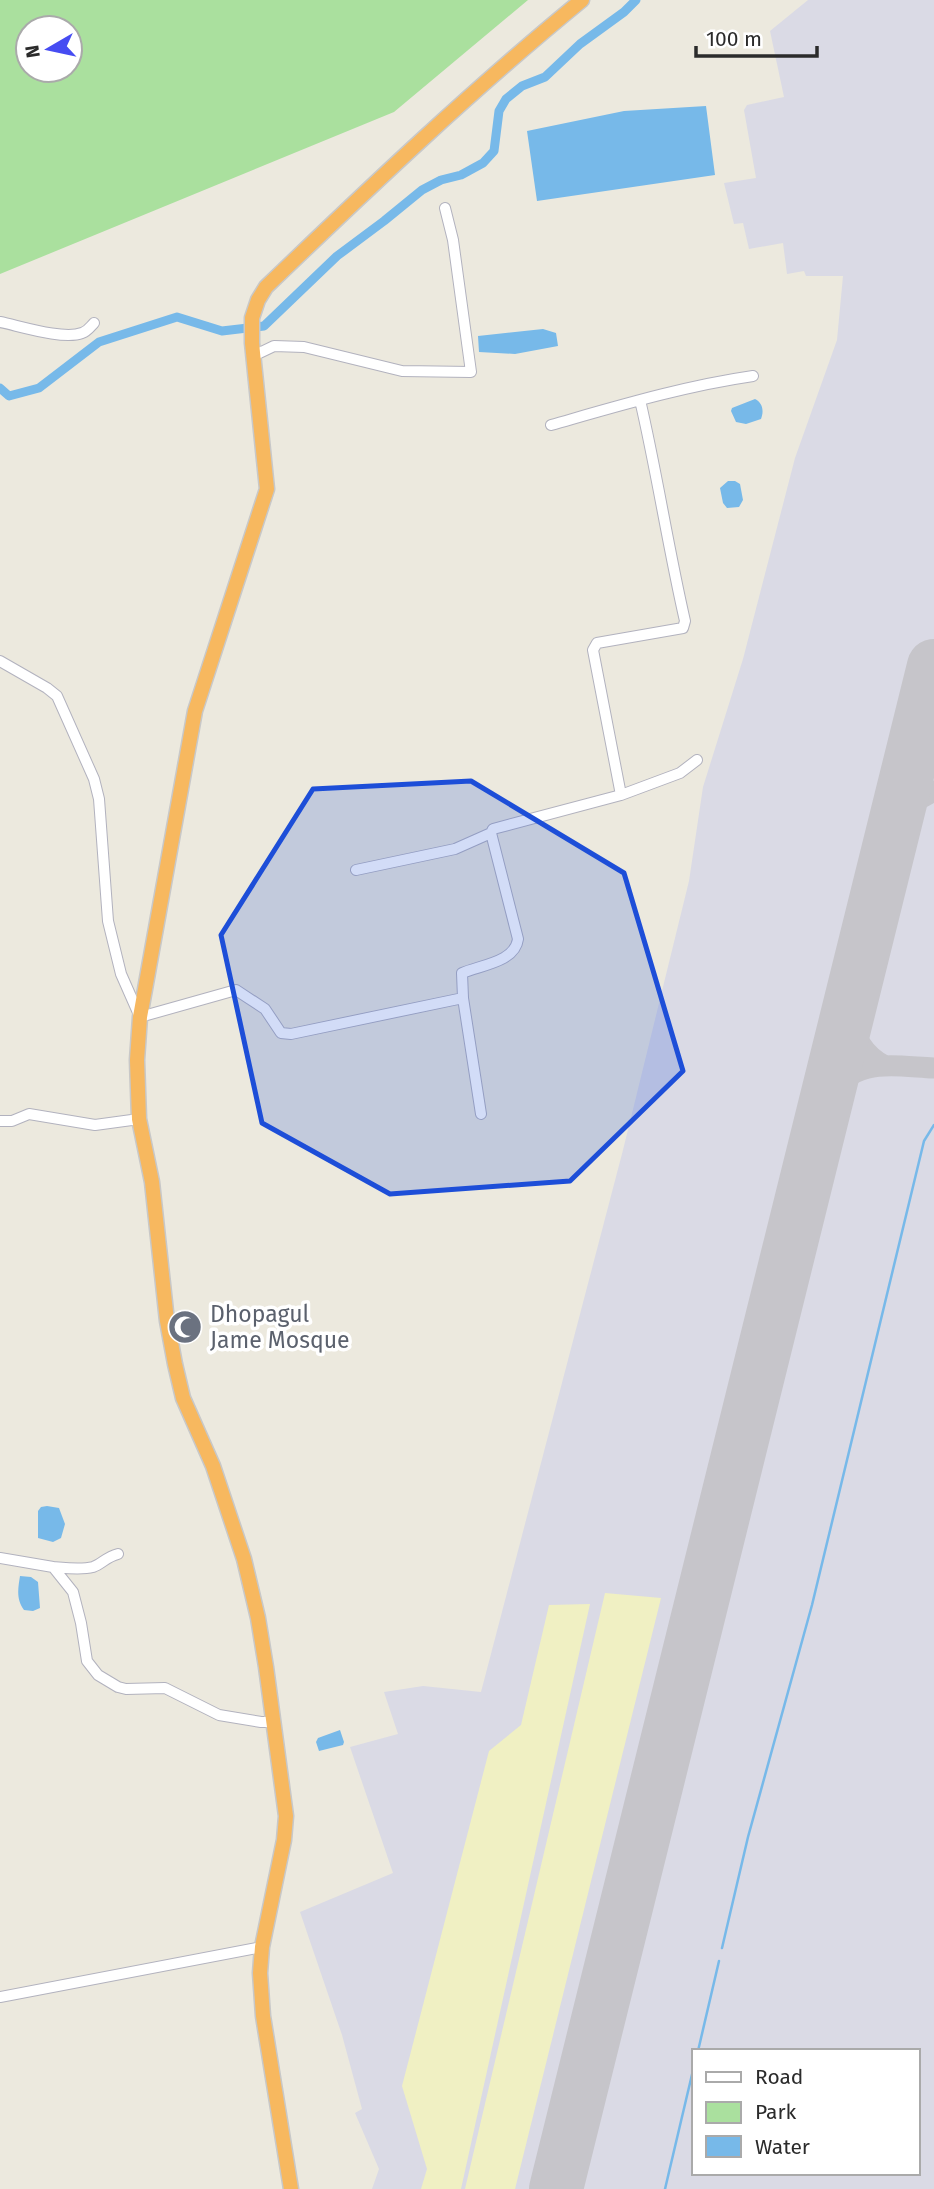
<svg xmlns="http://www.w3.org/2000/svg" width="934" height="2189" viewBox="0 0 934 2189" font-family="'Fira Sans',sans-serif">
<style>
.airport{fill:#dadae5;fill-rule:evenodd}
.green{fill:#aae09e;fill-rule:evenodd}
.sand{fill:#f0f0c3}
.water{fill:#77b9e9}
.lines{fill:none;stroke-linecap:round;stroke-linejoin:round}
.stream{stroke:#77b9e9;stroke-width:2.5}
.canal{stroke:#77b9e9;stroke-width:9}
.taxiway{stroke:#c6c5ca;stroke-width:21}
.runway{stroke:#c6c5ca;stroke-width:54}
.minor-casing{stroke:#b2b2be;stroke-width:12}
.highway-casing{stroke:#c8c8c8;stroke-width:17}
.minor{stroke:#fff;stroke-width:10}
.highway{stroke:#f7b85f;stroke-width:14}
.marked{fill:#1d4ed8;fill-opacity:0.2;stroke:#1d4ed8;stroke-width:5;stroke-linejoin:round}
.labels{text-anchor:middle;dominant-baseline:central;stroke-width:7;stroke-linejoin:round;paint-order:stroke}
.worship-label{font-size:23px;fill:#5b616d;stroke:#fff;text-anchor:start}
</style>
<rect width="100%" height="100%" fill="#ece9de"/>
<path class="airport" d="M 808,0 L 934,0 L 934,2189 L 372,2189 L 379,2169 L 355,2113 L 362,2109 L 342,2035 L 300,1912 L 393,1873 L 350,1747 L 398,1734 L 384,1692 L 423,1686 L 481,1692 L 623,1150 L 689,881 L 703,787 L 743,659 L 795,458 L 837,340 L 843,276 L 806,276 L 804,271 L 787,274 L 783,243 L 749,249 L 743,223 L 734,224 L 724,183 L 756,178 L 744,110 L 747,105 L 784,97 L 770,31 ZM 694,2051 L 918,2051 L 918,2173 L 694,2173 Z"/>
<path class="green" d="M 0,0 L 528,0 L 394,112 L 0,274 ZM 28,28 L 70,28 L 70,70 L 28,70 Z"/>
<path class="sand" d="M 605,1593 L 661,1598 L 515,2189 L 465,2189 Z
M 590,1604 L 461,2189 L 421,2189 L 427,2169 L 402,2086 L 489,1751 L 521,1725 L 549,1605 Z"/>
<path class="water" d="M 706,106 L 715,175 L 537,201 L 527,131 L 624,111 Z
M 543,329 L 556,333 L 558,346 L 515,354 L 479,352 L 478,336 Z
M 755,399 C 763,403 764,411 761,419 L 746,424 L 736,422 L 731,411 L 732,408 Z
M 728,481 L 735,481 L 740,484 L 743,500 L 739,507 L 727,508 L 723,503 L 720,488 Z
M 47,1506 L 59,1508 L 65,1524 L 61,1538 L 53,1542 L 38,1538 L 38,1511 L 41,1507 Z
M 20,1576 L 31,1577 L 38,1582 L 40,1608 L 33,1611 L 24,1610 C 16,1599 18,1589 20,1576 Z
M 340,1730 L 344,1742 L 343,1745 L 319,1751 L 316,1742 L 318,1738 Z"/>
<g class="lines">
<path class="stream" d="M 722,1948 L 748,1837 L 812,1605 L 924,1141 L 934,1125
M 698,2051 L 719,1961
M 665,2189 L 694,2066"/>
<path class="canal" d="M 0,388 L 9,396 L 39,388 L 99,342 L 177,317 L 222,331 L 264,326 L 337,256 L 384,221 L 422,190 L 441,180 L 461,175 L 483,163 L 494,151 L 499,111 L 506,99 L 522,86 L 545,77 L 580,44 L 624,12 L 636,0"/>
<path class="taxiway" d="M 924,705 L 925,735 L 934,758
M 895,824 L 914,802 L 934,791
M 848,1013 C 854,1036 863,1055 885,1066
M 827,1098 C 854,1057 890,1066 934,1068"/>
<path class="runway" d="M 556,2189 L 934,666"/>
<g class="minor-casing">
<path id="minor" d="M 0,322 C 20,326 63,340 82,333 C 88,331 90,327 94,323
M 253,356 L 274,346 L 304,347 L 402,371 L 471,372 L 453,240 L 445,208
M 551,425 C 618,406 684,386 753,376
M 0,661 L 47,688 L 57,696 L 94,779 L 99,799 L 108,921 L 121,974 L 140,1017 L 236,990 L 265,1009 L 281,1033 L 291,1034 L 463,998 L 462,973 C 481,965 515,962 518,939 L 491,833 L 493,829 L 621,795 L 593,650 L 597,643 L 683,628 L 685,621 C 668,547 657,473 640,400
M 621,795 L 680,773 L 697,760
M 356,870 L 455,849 L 491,833
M 463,998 L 481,1114
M 0,1121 L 12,1121 L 29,1114 L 95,1125 L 139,1119
M 0,1558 L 53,1567 L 73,1592 L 81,1623 L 87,1661 L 98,1675 L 118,1687 L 126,1689 L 165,1688 L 219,1715 L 261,1722 L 274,1722
M 53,1567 C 66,1568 81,1570 93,1567 C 102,1564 106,1557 118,1554
M 0,1997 L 262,1947"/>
</g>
<g class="highway-casing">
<path id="highway" d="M 291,2189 L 263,2016 L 260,1973 L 262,1947 L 284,1840 L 286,1816 L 266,1667 L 258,1618 L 244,1559 L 213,1466 L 183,1398 L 175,1364 L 167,1321 L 152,1182 L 139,1119 L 137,1060 L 140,1017 L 195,711 L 267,489 L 252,343 L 252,318 L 258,300 L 266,287 C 369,188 472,90 582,0"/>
</g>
<use href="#minor" class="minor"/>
<use href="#highway" class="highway"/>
</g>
<path class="marked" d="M 471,781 L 624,873 L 683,1071 L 570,1181 L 390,1194 L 262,1123 L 221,935 L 313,789 Z"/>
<defs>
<g id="mosque-disc" transform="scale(1.75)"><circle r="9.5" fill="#6b7280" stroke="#fff"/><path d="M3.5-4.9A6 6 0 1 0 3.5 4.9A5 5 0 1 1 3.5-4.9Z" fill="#fff"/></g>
</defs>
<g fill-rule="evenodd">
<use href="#mosque-disc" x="185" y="1327"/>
</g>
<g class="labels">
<g class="worship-label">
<text x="210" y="1314">Dhopagul<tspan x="210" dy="26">Jame Mosque</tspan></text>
</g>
</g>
<rect x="692" y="2049" width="228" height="126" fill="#ffffff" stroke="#aaaaaa" stroke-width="2"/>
<rect x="706" y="2072" width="35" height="10" fill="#ffffff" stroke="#aaaaaa" stroke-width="2"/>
<text x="755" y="2084" font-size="21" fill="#2b2b2b">Road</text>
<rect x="706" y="2102" width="35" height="21" fill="#aae09e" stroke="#aaaaaa" stroke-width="2"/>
<text x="755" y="2119" font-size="21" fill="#2b2b2b">Park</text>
<rect x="706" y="2136" width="35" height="21" fill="#77b9e9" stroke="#aaaaaa" stroke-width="2"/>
<text x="755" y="2154" font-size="21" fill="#2b2b2b">Water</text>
<g transform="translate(49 49) rotate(261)"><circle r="33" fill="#ffffff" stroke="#aaaaaa" stroke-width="2"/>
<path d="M0-5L12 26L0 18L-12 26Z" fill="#464cf2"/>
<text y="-10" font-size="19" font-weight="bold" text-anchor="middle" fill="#2b2b2b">N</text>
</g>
<path d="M696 46v10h121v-10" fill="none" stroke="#2b2b2b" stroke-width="3.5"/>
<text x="706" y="46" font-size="21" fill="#2b2b2b" stroke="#ffffff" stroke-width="5" paint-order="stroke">100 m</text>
</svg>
